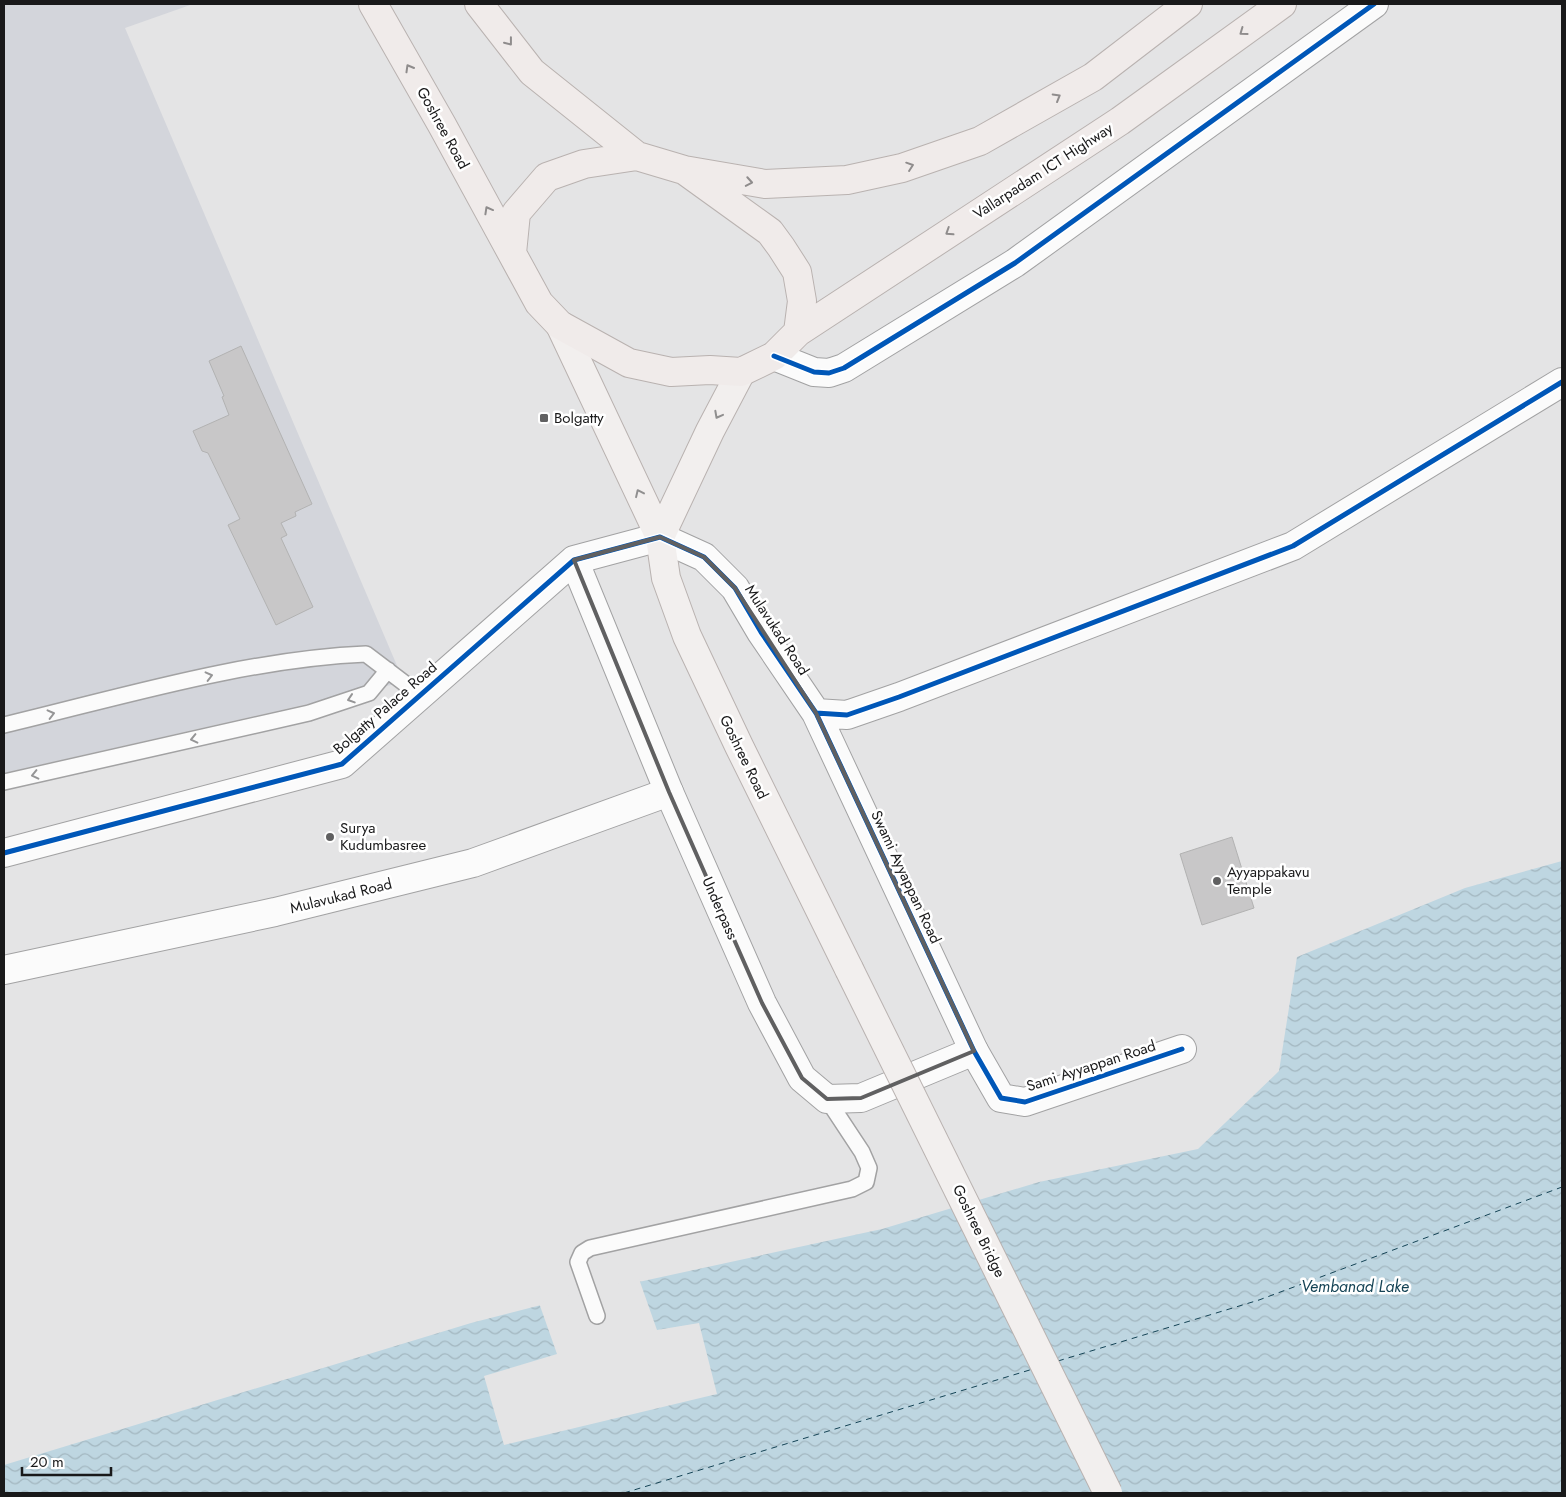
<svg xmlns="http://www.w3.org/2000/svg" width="1566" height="1497" viewBox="0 0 1566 1497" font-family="Jost,sans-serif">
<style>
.built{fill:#d3d5db}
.water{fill:url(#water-waves)}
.pier{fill:#e4e4e5}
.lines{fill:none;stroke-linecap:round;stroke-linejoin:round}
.ferry{stroke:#144355;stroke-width:1;stroke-dasharray:6 5;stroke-linecap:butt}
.building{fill:#c8c7c8;stroke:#b2b2b2}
.service-casing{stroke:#a2a2a3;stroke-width:18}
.minor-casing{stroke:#a2a2a3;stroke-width:30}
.tertiary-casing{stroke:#a2a2a3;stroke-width:30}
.primary-casing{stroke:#b9b2b0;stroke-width:30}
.trunk-casing{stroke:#b9b2b0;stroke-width:30}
.service{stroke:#fbfbfb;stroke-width:15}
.minor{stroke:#fbfbfb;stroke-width:28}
.tertiary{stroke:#fbfbfb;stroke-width:28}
.primary{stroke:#f2efee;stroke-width:28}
.trunk{stroke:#f0ebea;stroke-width:28}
.primary-bridge-casing{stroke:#b9b2b0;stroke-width:30;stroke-linecap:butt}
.primary-bridge{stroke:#f2efee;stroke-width:28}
.cycleway-casing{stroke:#fff;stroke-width:8}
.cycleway{stroke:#0057b8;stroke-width:5}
.oneway{stroke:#8f8c8c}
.oneway2{stroke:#908f8f}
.oneway3{stroke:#959596}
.marked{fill:none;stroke:#606061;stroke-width:4;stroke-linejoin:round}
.poi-dot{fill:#606061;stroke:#fff;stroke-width:2}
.labels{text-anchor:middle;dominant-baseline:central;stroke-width:5;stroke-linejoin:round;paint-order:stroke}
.street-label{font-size:15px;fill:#19191a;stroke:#fff}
.poi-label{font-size:15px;fill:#19191a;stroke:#fff;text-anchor:start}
.water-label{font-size:16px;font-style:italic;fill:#144355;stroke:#fff}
</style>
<defs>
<pattern id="water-waves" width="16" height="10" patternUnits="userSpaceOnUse" patternTransform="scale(1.25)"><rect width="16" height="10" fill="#bed6e1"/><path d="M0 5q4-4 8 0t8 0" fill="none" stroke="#a3b7c0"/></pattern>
</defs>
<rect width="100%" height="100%" fill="#e4e4e5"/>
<path class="built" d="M 4,4 L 193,4 L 125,28 L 404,682 L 4,773 Z"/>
<path class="water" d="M 1562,861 L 1562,1493 L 4,1493 L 4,1465 L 471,1323 L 588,1293 L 882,1229 L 1039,1182 L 1198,1149 L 1279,1071 L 1297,957 L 1465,888 Z"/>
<path class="pier" d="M 639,1279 L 657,1330 L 699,1323 L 717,1394 L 504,1445 L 484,1376 L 557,1354 L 539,1303 Z"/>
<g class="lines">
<path class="ferry" d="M 1058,1361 L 1259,1300 L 1562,1187
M 624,1493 L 1033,1369"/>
</g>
<path class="building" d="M 241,346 L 312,504 L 295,512 L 296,516 L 281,523 L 287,535 L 281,538 L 313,607 L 276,625 L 228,525 L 240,519 L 208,453 L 202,451 L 193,431 L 229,415 L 222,397 L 224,396 L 209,361 Z
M 1232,837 L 1254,908 L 1202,925 L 1180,854 Z"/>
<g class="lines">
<g class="service-casing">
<path id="service" d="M 4,725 C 121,697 246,659 366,654 L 420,695
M 4,782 L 309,713 L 369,693 L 388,670
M 597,1316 L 578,1262 L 582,1253 L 590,1248 L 852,1189 L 866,1182 L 869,1168 L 862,1152 L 827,1099"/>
</g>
<g class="minor-casing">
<path id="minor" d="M 774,356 L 814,372 L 829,373 L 844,368 L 1015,263 L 1374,4
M 4,970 L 275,912 L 473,863 L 669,792
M 974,1051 L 1001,1098 L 1025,1102 L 1182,1049"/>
</g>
<g class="tertiary-casing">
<path id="tertiary" d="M 816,713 L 847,715 L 899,697 L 1293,546 L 1562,382
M 4,853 L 342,764 L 574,560 L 660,537 L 704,557 L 735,588 L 761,632 L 816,713 L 974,1051 L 861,1098 L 827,1099 L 802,1078 L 762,1003 L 669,792 L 574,560"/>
</g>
<g class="primary-casing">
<path id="primary" d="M 560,325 L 660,537 L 666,578 L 687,636 L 739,746 L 849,969
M 660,537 L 710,431 L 741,372"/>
</g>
<g class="trunk-casing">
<path id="trunk" d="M 373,4 L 442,125 L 539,303 L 560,325 L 629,363 L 671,372 L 710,370 L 741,372 L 774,356 L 798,332 L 1120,121 L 1282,4
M 479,4 L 532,72 L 637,156
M 684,170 L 765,184 L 847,180 L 902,168 L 980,141 L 1093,77 L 1188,4
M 512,253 L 516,213 L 547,177 L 584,164 L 637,156 L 684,170 L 770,232 L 781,247 L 797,272 L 802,301 L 798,332"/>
</g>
<use href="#service" class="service"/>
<use href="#minor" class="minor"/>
<use href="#tertiary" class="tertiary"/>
<use href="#primary" class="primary"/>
<use href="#trunk" class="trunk"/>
<g class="primary-bridge-casing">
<path id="primary-bridge" d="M 849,969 L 1108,1493"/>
</g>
<use href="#primary-bridge" class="primary-bridge"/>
<g class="cycleway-casing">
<path id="cycleway" d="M 774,356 L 814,372 L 829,373 L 844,368 L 1015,263 L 1374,4
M 816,713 L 847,715 L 899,697 L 1293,546 L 1562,382
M 4,853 L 342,764 L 574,560 L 660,537 L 704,557 L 735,588 L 761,632 L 816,713 L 974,1051 L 1001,1098 L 1025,1102 L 1182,1049"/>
</g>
<use href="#cycleway" class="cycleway"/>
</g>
<defs><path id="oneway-chevron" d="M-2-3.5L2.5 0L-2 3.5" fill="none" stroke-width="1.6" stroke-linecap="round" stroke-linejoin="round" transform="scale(1.25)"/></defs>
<g class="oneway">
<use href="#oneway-chevron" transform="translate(1243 32) rotate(144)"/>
<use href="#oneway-chevron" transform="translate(509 42) rotate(52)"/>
<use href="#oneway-chevron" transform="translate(409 68) rotate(-120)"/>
<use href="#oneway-chevron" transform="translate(1057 97) rotate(-30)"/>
<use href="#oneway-chevron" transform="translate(910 166) rotate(-19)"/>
<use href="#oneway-chevron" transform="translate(749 182) rotate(10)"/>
<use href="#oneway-chevron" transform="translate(488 210) rotate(-119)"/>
<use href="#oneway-chevron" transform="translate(949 232) rotate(147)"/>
</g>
<g class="oneway2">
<use href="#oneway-chevron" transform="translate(718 415) rotate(118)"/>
<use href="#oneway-chevron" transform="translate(639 493) rotate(-115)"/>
</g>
<g class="oneway3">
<use href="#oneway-chevron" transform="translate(209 676) rotate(-14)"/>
<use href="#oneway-chevron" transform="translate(351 699) rotate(162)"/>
<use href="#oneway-chevron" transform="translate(51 714) rotate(-14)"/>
<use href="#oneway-chevron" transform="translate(194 739) rotate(167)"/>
<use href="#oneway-chevron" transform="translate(35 775) rotate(167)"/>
</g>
<path class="marked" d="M 660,537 L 704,557 L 735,588 L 816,713 L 974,1051 L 861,1098 L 827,1099 L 802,1078 L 762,1003 L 669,792 L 574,560 Z"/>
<g class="poi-dot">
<rect x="539" y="413" width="10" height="10" rx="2.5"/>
<circle cx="330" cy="837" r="5"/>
<circle cx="1217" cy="881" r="5"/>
</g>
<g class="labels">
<g class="street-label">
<text transform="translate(443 128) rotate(61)">Goshree Road</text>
<text transform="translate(1043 171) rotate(-33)">Vallarpadam ICT Highway</text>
<text transform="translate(777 630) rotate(57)">Mulavukad Road</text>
<text transform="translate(385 708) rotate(-41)">Bolgatty Palace Road</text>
<text transform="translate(744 757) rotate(64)">Goshree Road</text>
<text transform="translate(906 877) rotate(65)">Swami Ayyappan Road</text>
<text transform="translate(341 896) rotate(-14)">Mulavukad Road</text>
<text transform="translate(720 908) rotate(66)">Underpass</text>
<text transform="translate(1091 1066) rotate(-18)">Sami Ayyappan Road</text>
<text transform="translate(979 1231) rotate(64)">Goshree Bridge</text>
</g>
<g class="poi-label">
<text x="554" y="418">Bolgatty</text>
<text x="340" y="828">Surya<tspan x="340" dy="17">Kudumbasree</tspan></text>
<text x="1227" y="872">Ayyappakavu<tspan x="1227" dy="17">Temple</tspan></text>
</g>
<g class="water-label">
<text x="1355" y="1286">Vembanad Lake</text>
</g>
</g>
<rect width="1566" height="1497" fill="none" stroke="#19191a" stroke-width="10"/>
<path d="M22 1467v8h89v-8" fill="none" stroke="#19191a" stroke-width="2.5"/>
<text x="30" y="1467" font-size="15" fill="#19191a" stroke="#ffffff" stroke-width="4" paint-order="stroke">20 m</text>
</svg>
